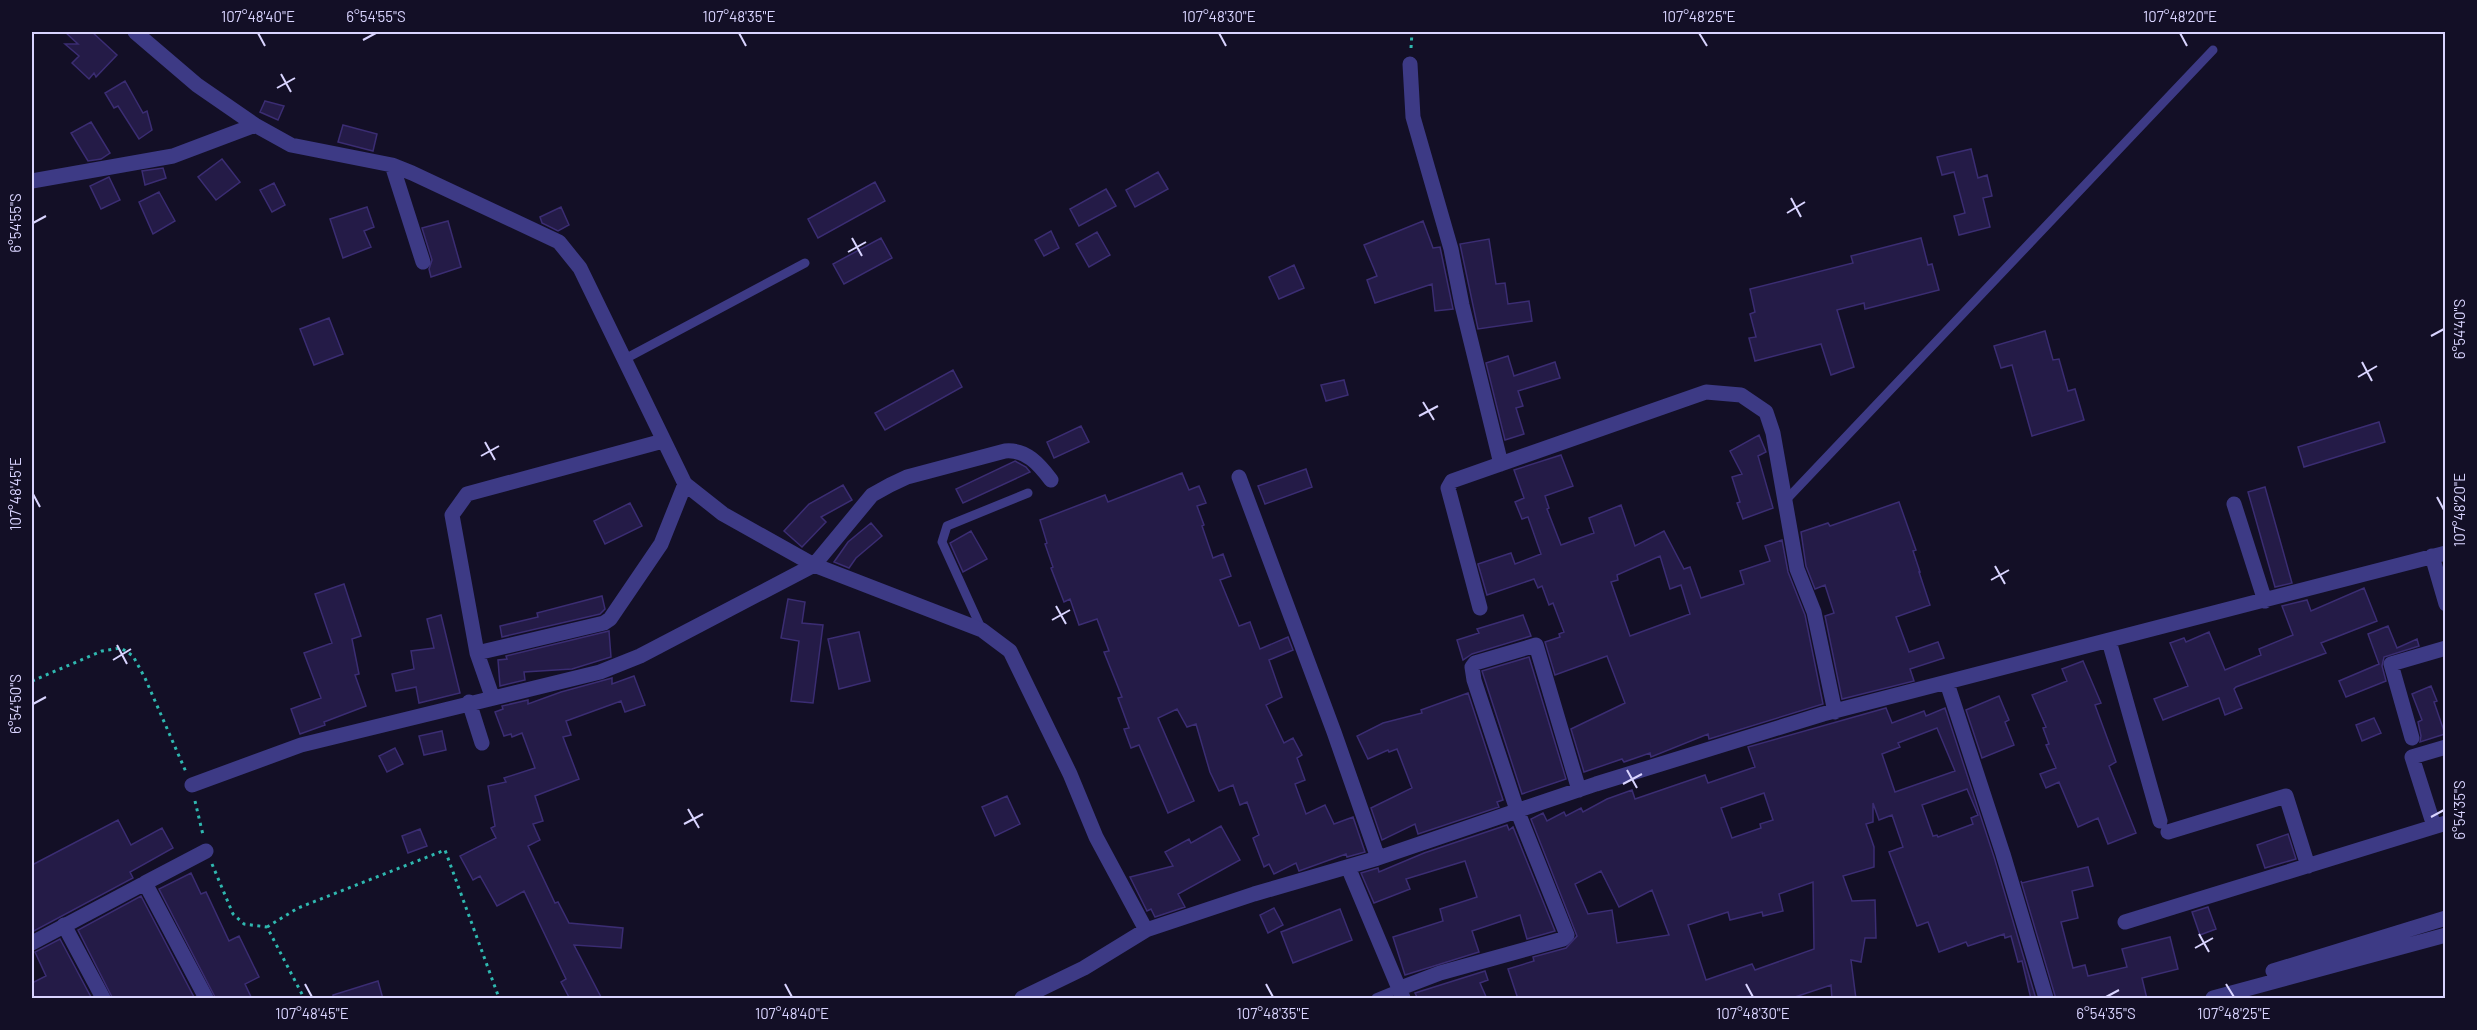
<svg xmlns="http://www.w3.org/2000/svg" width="2477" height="1030" viewBox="0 0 2477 1030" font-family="Barlow,sans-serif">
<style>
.building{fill:#241b47;stroke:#3b2d73;stroke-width:1.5;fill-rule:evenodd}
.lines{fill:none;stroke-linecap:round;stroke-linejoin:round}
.path{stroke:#2fb8b0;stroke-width:3;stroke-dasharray:3 4.5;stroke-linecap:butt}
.lane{stroke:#3d3a85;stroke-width:9}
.street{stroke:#3d3a85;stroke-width:15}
.ticks{fill:none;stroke:#d9d4ff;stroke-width:2}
.neatline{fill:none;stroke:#d9d4ff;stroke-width:2}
.ticks-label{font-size:15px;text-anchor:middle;fill:#d9d4ff}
</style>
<rect width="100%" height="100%" fill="#130f26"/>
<path class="building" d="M 65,32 L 92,32 L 117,55 L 96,77 L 94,73 L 89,79 L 72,63 L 79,56 L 65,44 L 78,44 Z
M 125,81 L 143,113 L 147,111 L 152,130 L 139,139 L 118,106 L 114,108 L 105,93 Z
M 265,101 L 284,106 L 278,120 L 260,112 Z
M 91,122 L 110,153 L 101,159 L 88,161 L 71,133 Z
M 343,125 L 377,134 L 373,151 L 338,142 Z
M 1971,149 L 1978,178 L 1987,175 L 1992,196 L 1983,198 L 1990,227 L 1959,235 L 1954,216 L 1965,213 L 1954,172 L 1942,175 L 1937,157 Z
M 222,159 L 240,182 L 216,200 L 198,177 Z
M 163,168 L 166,178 L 145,185 L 142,171 Z
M 1158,172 L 1168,189 L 1135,207 L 1126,190 Z
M 109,177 L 120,200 L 101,209 L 90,186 Z
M 875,182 L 885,201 L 818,238 L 808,219 Z
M 274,183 L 285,205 L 272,212 L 260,190 Z
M 1106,189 L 1116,206 L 1079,226 L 1070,209 Z
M 159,192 L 175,221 L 153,234 L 139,202 Z
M 367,207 L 374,227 L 364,231 L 371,247 L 343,258 L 330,219 Z
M 561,207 L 569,225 L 558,231 L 542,223 L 540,217 Z
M 448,221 L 461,267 L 431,277 L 429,269 L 432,260 L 422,228 Z
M 1423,221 L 1433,248 L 1440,247 L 1453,309 L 1435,311 L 1432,284 L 1375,303 L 1367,280 L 1377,276 L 1364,245 Z
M 1051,231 L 1059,248 L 1044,256 L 1035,240 Z
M 1097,232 L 1110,255 L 1089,267 L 1076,244 Z
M 881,238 L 892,258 L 844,284 L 833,264 Z
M 1921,238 L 1928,265 L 1932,264 L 1939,290 L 1865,309 L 1864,303 L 1837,310 L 1854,367 L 1831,375 L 1821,344 L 1755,361 L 1749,338 L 1756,337 L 1750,314 L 1755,312 L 1750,289 L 1853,263 L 1851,256 Z
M 1489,239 L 1496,284 L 1505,283 L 1508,304 L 1529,301 L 1532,321 L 1478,329 L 1460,244 Z
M 1294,265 L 1304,288 L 1279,299 L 1269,277 Z
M 329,318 L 343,354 L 314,365 L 300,329 Z
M 2045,331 L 2053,360 L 2059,359 L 2068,391 L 2075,389 L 2084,420 L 2032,436 L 2012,365 L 2001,368 L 1994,346 Z
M 1508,356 L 1514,376 L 1555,362 L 1560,378 L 1518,391 L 1523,406 L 1516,408 L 1524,434 L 1505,440 L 1486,363 Z
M 953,370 L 962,387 L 885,430 L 875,413 Z
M 1344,380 L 1348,395 L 1326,401 L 1321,385 Z
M 2379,422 L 2385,442 L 2304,467 L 2298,447 Z
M 1081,426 L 1089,442 L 1054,458 L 1047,442 Z
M 1759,435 L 1766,452 L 1758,456 L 1773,508 L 1743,519 L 1737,503 L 1740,502 L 1732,477 L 1742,474 L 1730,451 Z
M 1561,455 L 1573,486 L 1545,496 L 1549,508 L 1547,509 L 1561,545 L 1594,533 L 1589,518 L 1621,505 L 1635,546 L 1664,531 L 1684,569 L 1690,567 L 1701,598 L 1744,584 L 1740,571 L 1770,561 L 1765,546 L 1782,540 L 1788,572 L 1805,615 L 1823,704 L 1709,739 L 1708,734 L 1651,757 L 1650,753 L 1624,762 L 1622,759 L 1584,772 L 1571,729 L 1625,703 L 1607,656 L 1555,675 L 1545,642 L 1560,637 L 1559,634 L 1564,632 L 1553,603 L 1549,605 L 1542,586 L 1538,588 L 1534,579 L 1487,595 L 1478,564 L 1511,553 L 1515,564 L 1541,554 L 1528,517 L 1522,519 L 1515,502 L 1524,498 L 1514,470 ZM 1660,556 L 1670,589 L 1681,585 L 1690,614 L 1630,636 L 1611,582 L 1618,580 L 1617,575 Z
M 1015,461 L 1026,467 L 1030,472 L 963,503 L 956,489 Z
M 1306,469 L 1312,487 L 1265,504 L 1258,486 Z
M 1182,473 L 1189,490 L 1199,486 L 1206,503 L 1197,506 L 1204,525 L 1202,526 L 1213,558 L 1223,554 L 1231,576 L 1220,580 L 1239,626 L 1250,622 L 1260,649 L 1288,637 L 1293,650 L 1269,660 L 1282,697 L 1266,705 L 1284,743 L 1293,738 L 1302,755 L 1297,758 L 1305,780 L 1295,784 L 1306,814 L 1325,805 L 1334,824 L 1353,817 L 1365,852 L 1347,857 L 1346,854 L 1299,871 L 1296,863 L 1274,874 L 1269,864 L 1264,867 L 1253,838 L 1259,835 L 1247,802 L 1240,805 L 1233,785 L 1219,791 L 1210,772 L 1196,724 L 1187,727 L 1177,709 L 1158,718 L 1194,801 L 1168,813 L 1139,745 L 1131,748 L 1124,729 L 1129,728 L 1118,698 L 1122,697 L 1104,652 L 1109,651 L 1097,619 L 1079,625 L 1070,599 L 1064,602 L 1051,568 L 1053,567 L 1045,544 L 1047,543 L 1040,520 L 1105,495 L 1108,502 Z
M 843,485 L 852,500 L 821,517 L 826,522 L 802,547 L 784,531 L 809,504 Z
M 2265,487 L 2292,583 L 2275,587 L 2248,492 Z
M 1899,502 L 1916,550 L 1913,551 L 1920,572 L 1919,572 L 1930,605 L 1896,617 L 1909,652 L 1938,642 L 1944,658 L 1910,669 L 1914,681 L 1842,699 L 1825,616 L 1834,613 L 1825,585 L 1815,589 L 1806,566 L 1801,532 L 1828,523 L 1830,526 Z
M 630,503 L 642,526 L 605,544 L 594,521 Z
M 871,523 L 882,536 L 856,558 L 849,568 L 834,562 L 848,542 Z
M 971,531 L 987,559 L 963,572 L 950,543 Z
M 344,584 L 361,636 L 352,639 L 359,674 L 355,675 L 366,706 L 324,722 L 325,725 L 300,734 L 291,709 L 321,698 L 304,653 L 332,643 L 315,594 Z
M 2364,588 L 2377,621 L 2321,643 L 2326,653 L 2236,687 L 2234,689 L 2242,708 L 2225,715 L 2219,698 L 2163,720 L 2154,699 L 2188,686 L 2170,643 L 2184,638 L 2186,642 L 2209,632 L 2225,670 L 2261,655 L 2259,649 L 2293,635 L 2282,606 L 2307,600 L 2311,611 Z
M 602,596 L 605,609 L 600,614 L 502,637 L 500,626 L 538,617 L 537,613 Z
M 788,599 L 805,602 L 802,623 L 823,625 L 813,703 L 791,701 L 799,641 L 781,638 Z
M 441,615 L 460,693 L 419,703 L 416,687 L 396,691 L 392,674 L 414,669 L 411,651 L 434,648 L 427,619 Z
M 1523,615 L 1531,636 L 1472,654 L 1463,660 L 1457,640 L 1479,633 L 1477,629 Z
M 2388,626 L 2397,648 L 2417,639 L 2419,646 L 2384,657 L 2382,666 L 2386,681 L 2346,697 L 2339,681 L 2379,664 L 2368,634 Z
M 609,631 L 611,657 L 572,669 L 524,672 L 525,680 L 500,686 L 498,660 L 507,659 L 506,656 Z
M 859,632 L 870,681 L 839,689 L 828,639 Z
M 1529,657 L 1566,779 L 1522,794 L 1482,671 Z
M 2083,661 L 2101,703 L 2095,705 L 2116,762 L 2109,766 L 2136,833 L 2108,844 L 2098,818 L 2078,827 L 2059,782 L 2046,788 L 2040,774 L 2056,768 L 2046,745 L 2049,744 L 2043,728 L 2046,727 L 2032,695 L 2067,681 L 2062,669 Z
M 634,676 L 645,705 L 625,712 L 621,701 L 566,721 L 571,735 L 563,737 L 579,779 L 535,796 L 543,821 L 533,824 L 540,840 L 528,846 L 555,903 L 558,902 L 569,923 L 623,928 L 621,948 L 574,945 L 602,999 L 570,999 L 561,982 L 566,979 L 524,891 L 497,906 L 480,876 L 473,880 L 460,856 L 496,838 L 491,828 L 495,826 L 488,786 L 506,782 L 504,778 L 535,768 L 522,733 L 512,737 L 511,734 L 504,736 L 495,712 L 503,709 L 502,706 L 528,700 L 528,704 L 561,692 L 612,678 L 612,684 Z
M 2431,686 L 2437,701 L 2434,702 L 2445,734 L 2420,742 L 2421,736 L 2418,722 L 2422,720 L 2412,694 Z
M 1468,693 L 1503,800 L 1497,802 L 1499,807 L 1418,834 L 1415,824 L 1382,840 L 1371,808 L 1412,788 L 1397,749 L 1389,752 L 1388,750 L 1368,759 L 1357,736 L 1383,723 L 1422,713 L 1421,710 Z
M 1999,696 L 2009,720 L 2005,722 L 2014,745 L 1982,758 L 1966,710 Z
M 1886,708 L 1892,723 L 1924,711 L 1926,716 L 1945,708 L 1994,857 L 2036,999 L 2031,999 L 2022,961 L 2018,962 L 2011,936 L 2005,938 L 2004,934 L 1968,946 L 1966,942 L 1939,952 L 1928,922 L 1917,926 L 1889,852 L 1903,847 L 1892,815 L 1879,820 L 1873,803 L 1873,822 L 1866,824 L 1874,847 L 1874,867 L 1843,876 L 1852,901 L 1875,900 L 1876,938 L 1865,938 L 1861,962 L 1851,960 L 1856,999 L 1832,999 L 1831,985 L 1789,999 L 1518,999 L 1508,969 L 1534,961 L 1533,957 L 1566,948 L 1577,936 L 1531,819 L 1543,813 L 1547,821 L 1564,812 L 1566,816 L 1581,808 L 1583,812 L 1607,799 L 1632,790 L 1635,799 L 1705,775 L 1708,783 L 1755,767 L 1748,747 ZM 1937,728 L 1955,771 L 1895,792 L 1882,754 L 1900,747 L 1898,743 ZM 1967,789 L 1978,815 L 1971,818 L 1973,824 L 1938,837 L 1937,835 L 1933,836 L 1922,805 ZM 1764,793 L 1773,820 L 1760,824 L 1761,828 L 1732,838 L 1721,808 ZM 1601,871 L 1619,907 L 1652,890 L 1669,935 L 1617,943 L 1612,910 L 1588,914 L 1575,884 ZM 1813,882 L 1814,949 L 1755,970 L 1752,964 L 1706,980 L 1688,925 L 1728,912 L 1730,920 L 1762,912 L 1763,916 L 1783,911 L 1779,894 Z
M 2374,718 L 2381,733 L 2362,741 L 2356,725 Z
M 442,731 L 446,750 L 424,755 L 419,736 Z
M 395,748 L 403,764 L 387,772 L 379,756 Z
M 1007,796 L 1020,824 L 995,836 L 982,807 Z
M 118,820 L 131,845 L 162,828 L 173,848 L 130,872 L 133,878 L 32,932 L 32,865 Z
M 1507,825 L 1509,830 L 1513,827 L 1555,931 L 1527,939 L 1520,915 L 1472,931 L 1479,952 L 1405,975 L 1393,937 L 1443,921 L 1440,909 L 1477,897 L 1465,861 L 1406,879 L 1410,889 L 1374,903 L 1361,873 L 1378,868 L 1379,872 L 1424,853 Z
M 1221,826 L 1240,860 L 1178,894 L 1185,907 L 1155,917 L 1151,909 L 1147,911 L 1130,877 L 1173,866 L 1165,852 L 1189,839 L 1191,843 Z
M 420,829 L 427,846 L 408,853 L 402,836 Z
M 2288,834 L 2296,859 L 2265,868 L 2257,845 Z
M 2088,867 L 2093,886 L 2072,891 L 2078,918 L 2061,922 L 2073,968 L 2085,965 L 2088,976 L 2127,967 L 2122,949 L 2170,937 L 2178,969 L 2142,978 L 2147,999 L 2056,999 L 2021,881 L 2022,883 Z
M 191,873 L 201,894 L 206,892 L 229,941 L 239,936 L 259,977 L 245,984 L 252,999 L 216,999 L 159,889 Z
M 141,896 L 195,999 L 113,999 L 78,930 Z
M 2208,907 L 2216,929 L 2200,935 L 2192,912 Z
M 1274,908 L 1283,925 L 1268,933 L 1260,915 Z
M 1340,909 L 1352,940 L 1293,963 L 1281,932 Z
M 60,939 L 92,999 L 32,999 L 32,983 L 46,976 L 35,952 Z
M 1485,971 L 1488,980 L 1480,983 L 1487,999 L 1418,999 L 1415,993 Z
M 378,981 L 383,999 L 333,999 L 333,995 Z"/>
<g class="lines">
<path class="path" d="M 1411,48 L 1412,32
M 32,681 L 102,651 L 121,648 L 133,656 L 145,678 L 186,772
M 195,801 L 203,835
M 212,864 L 233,914 L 244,924 L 267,927 L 304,998
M 267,927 L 298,908 L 445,850 L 499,998"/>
<path class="lane" d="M 623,360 L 805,263
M 1785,501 L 2213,50
M 982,630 L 942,542 L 947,526 L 1028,493
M 1376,998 L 1398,989"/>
<path class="street" d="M 135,32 L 197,85 L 255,125 L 291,145 L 392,165 L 412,173 L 559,242 L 580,268 L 685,484 L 723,514 L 814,565 L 982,630 L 1010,651 L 1070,774 L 1096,837 L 1146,930
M 1410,64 L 1413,117 L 1451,249 L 1462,305 L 1501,464
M 392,165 L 423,262
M 32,181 L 173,156 L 255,125
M 1239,477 L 1334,732 L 1378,858
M 2234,504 L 2265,601
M 2432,556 L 2446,604
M 1480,608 L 1448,488 L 1452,481 L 1706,392 L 1741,395 L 1766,412 L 1773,433 L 1797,569 L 1814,612 L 1835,712
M 2109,641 L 2160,821
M 477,653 L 452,515 L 467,494 L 663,441
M 1947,683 L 2003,854 L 2046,998
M 492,696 L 477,653 L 604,623 L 610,619 L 661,544 L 685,484
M 469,702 L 482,743
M 2412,738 L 2391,664 L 2446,648
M 192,785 L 301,745 L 600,672 L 640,656 L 814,565 L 872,495 L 890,485 L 907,477 L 1005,451 C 1026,449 1039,464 1051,480
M 2434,826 L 2412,757 L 2446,747
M 2168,832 L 2286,796 L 2308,866
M 1348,867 L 1403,998
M 145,883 L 206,851
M 2125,922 L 2446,823
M 64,925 L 103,998
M 32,943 L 145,883 L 206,998
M 2273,971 L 2446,918
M 1398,989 L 1440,973 L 1563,939 L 1567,935 L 1517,810 L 1474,680 L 1472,667 L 1475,663 L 1536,645 L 1579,790
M 1022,998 L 1084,968 L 1146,930 L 1254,894 L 1378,858 L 1596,784 L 1823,714 L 2446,553
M 2213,998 L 2446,935"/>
</g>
<path class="ticks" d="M 258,33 L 265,46M 739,33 L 746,46M 1219,33 L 1226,46M 1699,33 L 1707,46M 2180,33 L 2187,46M 363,40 L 376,33M 281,74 L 291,92M 277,88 L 295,78M 1791,198 L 1801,217M 1787,213 L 1805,202M 33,223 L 46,216M 852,238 L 862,256M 848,252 L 866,242M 2431,336 L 2444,329M 2362,362 L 2372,381M 2358,377 L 2377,366M 1423,402 L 1434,420M 1419,416 L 1438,406M 485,442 L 495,460M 481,456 L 499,446M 33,494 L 40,507M 2437,497 L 2444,510M 1995,566 L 2005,584M 1991,580 L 2009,570M 1056,606 L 1066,624M 1052,620 L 1070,610M 117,645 L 127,664M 113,660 L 131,649M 33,704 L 46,697M 1627,770 L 1637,788M 1623,784 L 1642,774M 688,809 L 699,828M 2431,817 L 2444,810M 684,824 L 703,814M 2199,934 L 2209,952M 2195,948 L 2213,938M 305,984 L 312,997M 785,984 L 792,997M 1266,984 L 1273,997M 1746,984 L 1753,997M 2226,984 L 2234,997M 2106,997 L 2119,990"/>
<rect width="2477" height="1030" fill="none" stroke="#130f26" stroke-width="66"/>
<rect x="33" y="33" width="2411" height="964" class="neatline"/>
<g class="ticks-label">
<text x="258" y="22">107°48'40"E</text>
<text x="376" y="22">6°54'55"S</text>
<text x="739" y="22">107°48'35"E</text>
<text x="1219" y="22">107°48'30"E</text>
<text x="1699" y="22">107°48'25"E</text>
<text x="2180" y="22">107°48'20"E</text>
<text transform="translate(16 223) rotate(-90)" y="5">6°54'55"S</text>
<text transform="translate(2460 329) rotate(-90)" y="5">6°54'40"S</text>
<text transform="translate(16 494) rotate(-90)" y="5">107°48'45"E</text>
<text transform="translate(2460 510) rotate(-90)" y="5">107°48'20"E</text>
<text transform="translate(16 704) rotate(-90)" y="5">6°54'50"S</text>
<text transform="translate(2460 810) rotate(-90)" y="5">6°54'35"S</text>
<text x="312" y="1019">107°48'45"E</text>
<text x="792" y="1019">107°48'40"E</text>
<text x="1273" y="1019">107°48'35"E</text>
<text x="1753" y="1019">107°48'30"E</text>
<text x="2106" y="1019">6°54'35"S</text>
<text x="2234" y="1019">107°48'25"E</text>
</g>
</svg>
